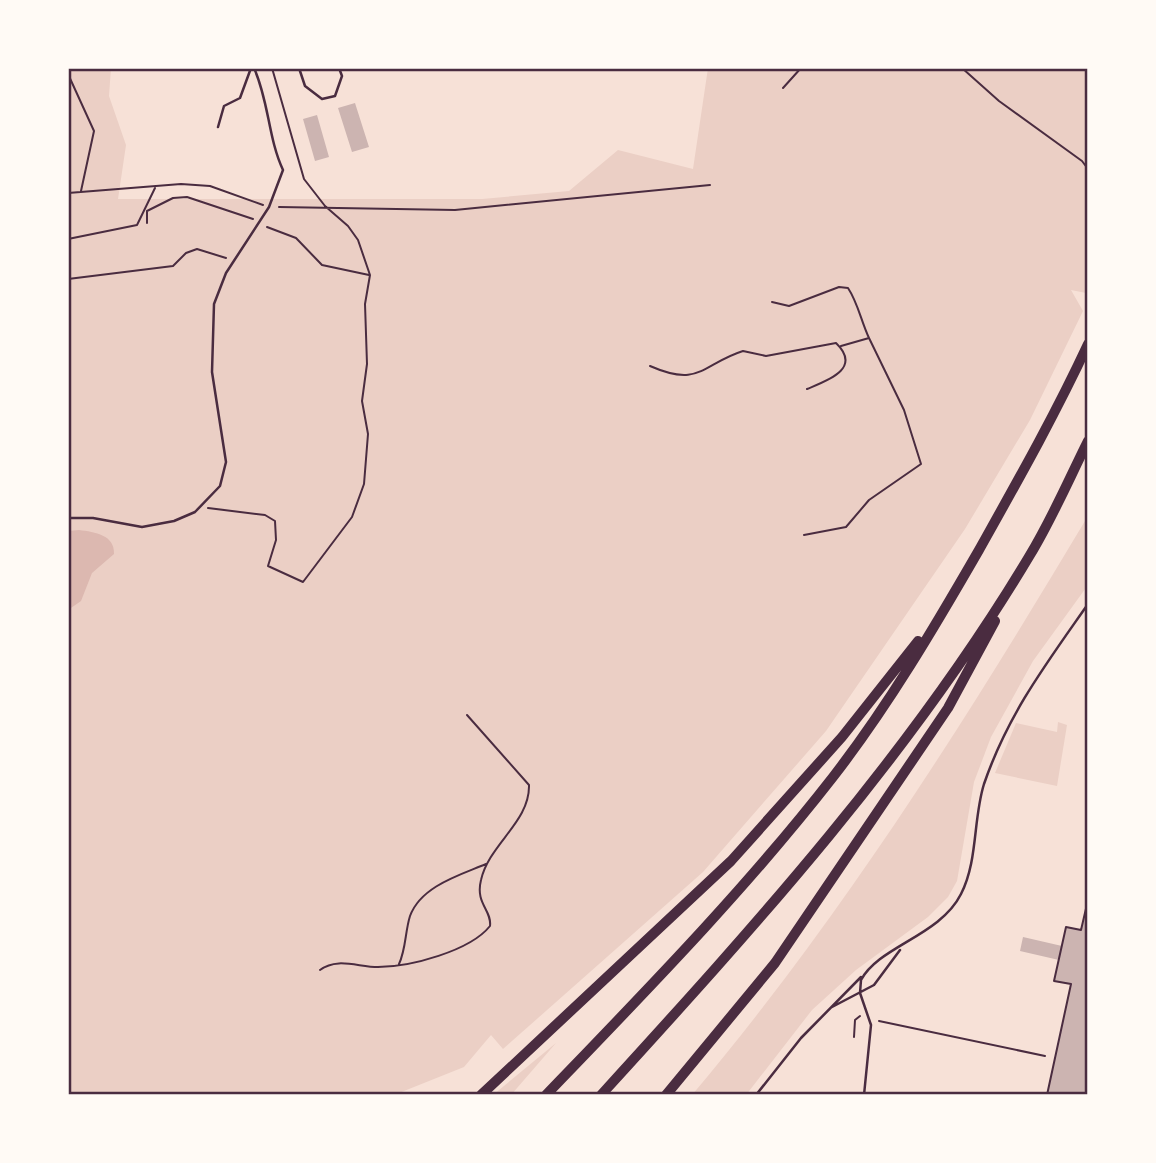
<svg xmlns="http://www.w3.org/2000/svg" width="1156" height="1163" viewBox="0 0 1156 1163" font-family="'Sofia Sans Condensed',sans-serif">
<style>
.green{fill:#ebcfc5}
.water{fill:#dcb8b0}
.building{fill:#ccb4b1}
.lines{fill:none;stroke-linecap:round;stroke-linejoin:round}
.path{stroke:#4a2c40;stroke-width:2}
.service{stroke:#4a2c40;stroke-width:2.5}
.motorway{stroke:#4a2c40;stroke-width:10}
.neatline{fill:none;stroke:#4a2c40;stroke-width:2.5}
</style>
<rect width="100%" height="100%" fill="#f7e1d7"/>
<path class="green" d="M 68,68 L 111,68 L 109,96 L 126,145 L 118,199 L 482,199 L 569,191 L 618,150 L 693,169 L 708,68 L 1088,68 L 1088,287 L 1086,293 L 1071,290 L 1083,311 L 1030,420 L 965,529 L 826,731 L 703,872 L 503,1049 L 491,1035 L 464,1067 L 394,1095 L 68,1095 Z
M 1088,516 L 1088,585 L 1033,661 L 991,737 L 974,782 L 957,881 L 948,897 L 928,917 L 856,970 L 812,1010 L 746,1095 L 692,1095 C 843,916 968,717 1088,516 Z
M 1058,722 L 1067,725 L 1057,786 L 995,773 L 1016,723 L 1057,732 Z
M 556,1043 L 511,1095 L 493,1095 Z"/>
<path class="water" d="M 79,530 C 95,532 115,535 114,554 L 92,573 L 81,601 L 68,610 L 68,531 Z"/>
<path class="building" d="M 355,103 L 369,147 L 352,152 L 338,108 Z
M 317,115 L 329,157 L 315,161 L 303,119 Z
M 1088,906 L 1088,1095 L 1047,1095 L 1071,984 L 1054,981 L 1059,960 L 1020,951 L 1023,937 L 1062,946 L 1066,927 L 1081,930 Z"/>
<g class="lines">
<path class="path" d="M 962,68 L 999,101 L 1082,161 L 1088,169
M 68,74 L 94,131 L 81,191
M 783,88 L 801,68
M 68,193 L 181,184 L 210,186 L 263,205
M 279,207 L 455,210 L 710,185
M 147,223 L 147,211 L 173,198 L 187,197 L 253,219
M 267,227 L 296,238 L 322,265 L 369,275
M 68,239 L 137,225 L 155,188
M 68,279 L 173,266 L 186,253 L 197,249 L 226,258
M 772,302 L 789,306 L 839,287 L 848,288 C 858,303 861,321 869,338 L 841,346
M 650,366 C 700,388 702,364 743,351 L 766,356 L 836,343 C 863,369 826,381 807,389
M 208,508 L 265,515 L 275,521 L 276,540 L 268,566 L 303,582 L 352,517 L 364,484 L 368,434 L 362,401 L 367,364 L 365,304 L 370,275 L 358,240 L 348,226 L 325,206 L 304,179 L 272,68
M 804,535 L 846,527 L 869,500 L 921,464 L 904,410 L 869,338
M 399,964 C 406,949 405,932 410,916 C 421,886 460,875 486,864
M 320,970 C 337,957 358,967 378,967 C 410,967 470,951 490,926 C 492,910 475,904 481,880 C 489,844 530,822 529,785 L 467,715
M 879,1021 L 1045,1056
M 854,1037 L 855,1020 L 860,1016
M 1047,1095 L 1071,984 L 1054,981 L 1066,927 L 1081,930 L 1088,900"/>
<path class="service" d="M 299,68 L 305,86 L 322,99 L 335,96 L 342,76 L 339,68
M 218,127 L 224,106 L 240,98 L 251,68
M 68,518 L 93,518 L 142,527 L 174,521 L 195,512 L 220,486 L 226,462 L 212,372 L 214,304 L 226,273 L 269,207 L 283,170 C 268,138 269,101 254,68
M 832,1007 L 874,985 L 900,950
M 756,1095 L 801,1038 L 861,977
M 864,1095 L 871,1025 L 860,993 L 861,980 C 879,946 940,936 961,894 C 978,861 973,819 984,784 C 1008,714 1046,664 1088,604"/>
<path class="motorway" d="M 481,1095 L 731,861 L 842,737 L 918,641
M 546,1095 C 645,992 745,890 833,777 C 888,706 934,628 979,550 C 1017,482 1055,415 1088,344
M 601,1095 C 756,925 912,753 1030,555 C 1052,519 1069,479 1088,441
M 666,1095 L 775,963 L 948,708 L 995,621"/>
</g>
<rect width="1156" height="1163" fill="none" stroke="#fffaf5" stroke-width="140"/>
<rect x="70" y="70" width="1016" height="1023" class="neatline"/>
</svg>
